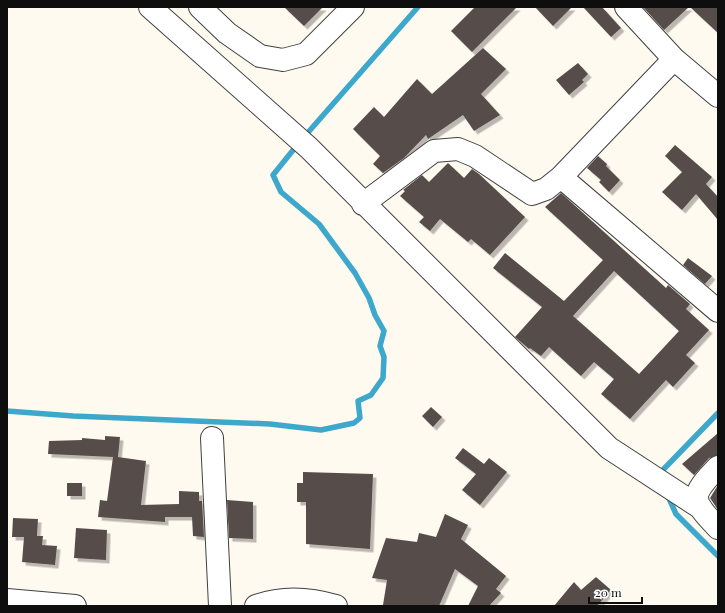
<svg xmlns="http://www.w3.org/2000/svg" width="725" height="613" viewBox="0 0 725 613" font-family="'Playfair Display',serif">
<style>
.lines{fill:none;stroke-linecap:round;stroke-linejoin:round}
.stream{stroke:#3da8cc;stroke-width:5.5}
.building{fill:#574e4b;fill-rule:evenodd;filter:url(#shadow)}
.minor-casing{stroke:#414141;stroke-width:24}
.minor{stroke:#fff;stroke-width:22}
</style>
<defs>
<filter id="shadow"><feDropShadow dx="3.5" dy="3.5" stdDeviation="0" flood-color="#0004"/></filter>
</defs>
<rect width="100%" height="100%" fill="#fffaf0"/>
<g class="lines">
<path class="stream" d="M 304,137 L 418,7
M 7,411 L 73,416 L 270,424 L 321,430 L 354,423 L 360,418 L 358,401 L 371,395 L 383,378 L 384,357 L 380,346 L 384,331 L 375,315 L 369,298 L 355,273 L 319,224 L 281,192 L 273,175 L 298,144
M 658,475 L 718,413
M 667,494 L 676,514 L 718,556"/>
</g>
<path class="building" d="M 284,7 L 323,7 L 304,26 Z
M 475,7 L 517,7 L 472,52 L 451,31 Z
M 535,7 L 572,7 L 553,26 Z
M 583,7 L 602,7 L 621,28 L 611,37 Z
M 643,7 L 689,7 L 664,30 Z
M 690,7 L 718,7 L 718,33 Z
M 483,48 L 506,69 L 481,94 L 500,115 L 474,131 L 463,115 L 428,139 L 426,135 L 404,158 L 383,173 L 373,164 L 380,156 L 353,129 L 374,107 L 384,117 L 417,79 L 432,94 Z
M 578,63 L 588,74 L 582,80 L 584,82 L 569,95 L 556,80 Z
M 675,145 L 712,177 L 706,184 L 718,197 L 718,220 L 696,194 L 682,210 L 662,192 L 682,172 L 665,156 Z
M 598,156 L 607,164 L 606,166 L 620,180 L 609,192 L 599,182 L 601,180 L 587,168 Z
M 448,163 L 464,178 L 472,169 L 479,174 L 525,217 L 490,255 L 471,239 L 468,242 L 440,219 L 430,231 L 419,222 L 424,217 L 400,196 L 405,191 L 403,190 L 422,175 L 429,182 Z
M 561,193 L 666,288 L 668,285 L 690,304 L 686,309 L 709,330 L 686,355 L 695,363 L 673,387 L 666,380 L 630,419 L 601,394 L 614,379 L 594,362 L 581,376 L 549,347 L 541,356 L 530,348 L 529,349 L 515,337 L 542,307 L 493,268 L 505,253 L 564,301 L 603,260 L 545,207 ZM 614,271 L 679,331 L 639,374 L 573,316 Z
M 688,258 L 712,276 L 705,284 L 683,265 Z
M 431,407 L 442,417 L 433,427 L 422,416 Z
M 718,433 L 718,455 L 709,458 L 694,475 L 682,464 Z
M 105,436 L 120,437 L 118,457 L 146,461 L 141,505 L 179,504 L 179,491 L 199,492 L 199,501 L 202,501 L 204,537 L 193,536 L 192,517 L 165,517 L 165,522 L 98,517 L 100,500 L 107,501 L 113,457 L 48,454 L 49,441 L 82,440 L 82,438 L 105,440 Z
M 463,448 L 484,464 L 489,458 L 507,472 L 480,505 L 462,490 L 476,474 L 455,458 Z
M 303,472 L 373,474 L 370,549 L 306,544 L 306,502 L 297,502 L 297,483 L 303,483 Z
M 67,483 L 82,483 L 82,496 L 67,496 Z
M 718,485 L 718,510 L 710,498 Z
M 227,500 L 253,502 L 253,539 L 229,538 Z
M 445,514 L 468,525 L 461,539 L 506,576 L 496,589 L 501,593 L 489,606 L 468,606 L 478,586 L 455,569 L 439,606 L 383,605 L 387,580 L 372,578 L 386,538 L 417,542 L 419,533 L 436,537 Z
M 13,518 L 38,519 L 37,536 L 43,536 L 42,545 L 57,546 L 55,565 L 22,562 L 24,537 L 12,537 Z
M 76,528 L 107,530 L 106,560 L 74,558 Z
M 596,577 L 611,590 L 597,606 L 554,606 L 574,582 L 581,590 Z"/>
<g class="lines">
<g class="minor-casing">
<path id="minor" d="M 150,7 L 309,148 L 609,448 L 701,508
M 200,7 L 227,33 L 260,56 L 283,60 L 306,54 L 353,7
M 626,7 L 674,59 L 718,96
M 561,177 L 718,311
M 363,204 L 434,151 L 458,149 L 475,156 L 532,194 L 546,189 L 561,177 L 674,59
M 212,438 L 220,606
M 718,467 C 690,496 690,499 718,528
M 7,600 L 75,606
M 256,606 C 283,596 309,598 336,606"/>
</g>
<use href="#minor" class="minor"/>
</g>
<rect width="725" height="613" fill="none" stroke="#0e0e0e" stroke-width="16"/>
<path d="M589 597v6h53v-6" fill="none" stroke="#0e0e0e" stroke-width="2"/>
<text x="595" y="597" font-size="12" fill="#0e0e0e" stroke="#ffffff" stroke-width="3" paint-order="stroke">20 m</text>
</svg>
